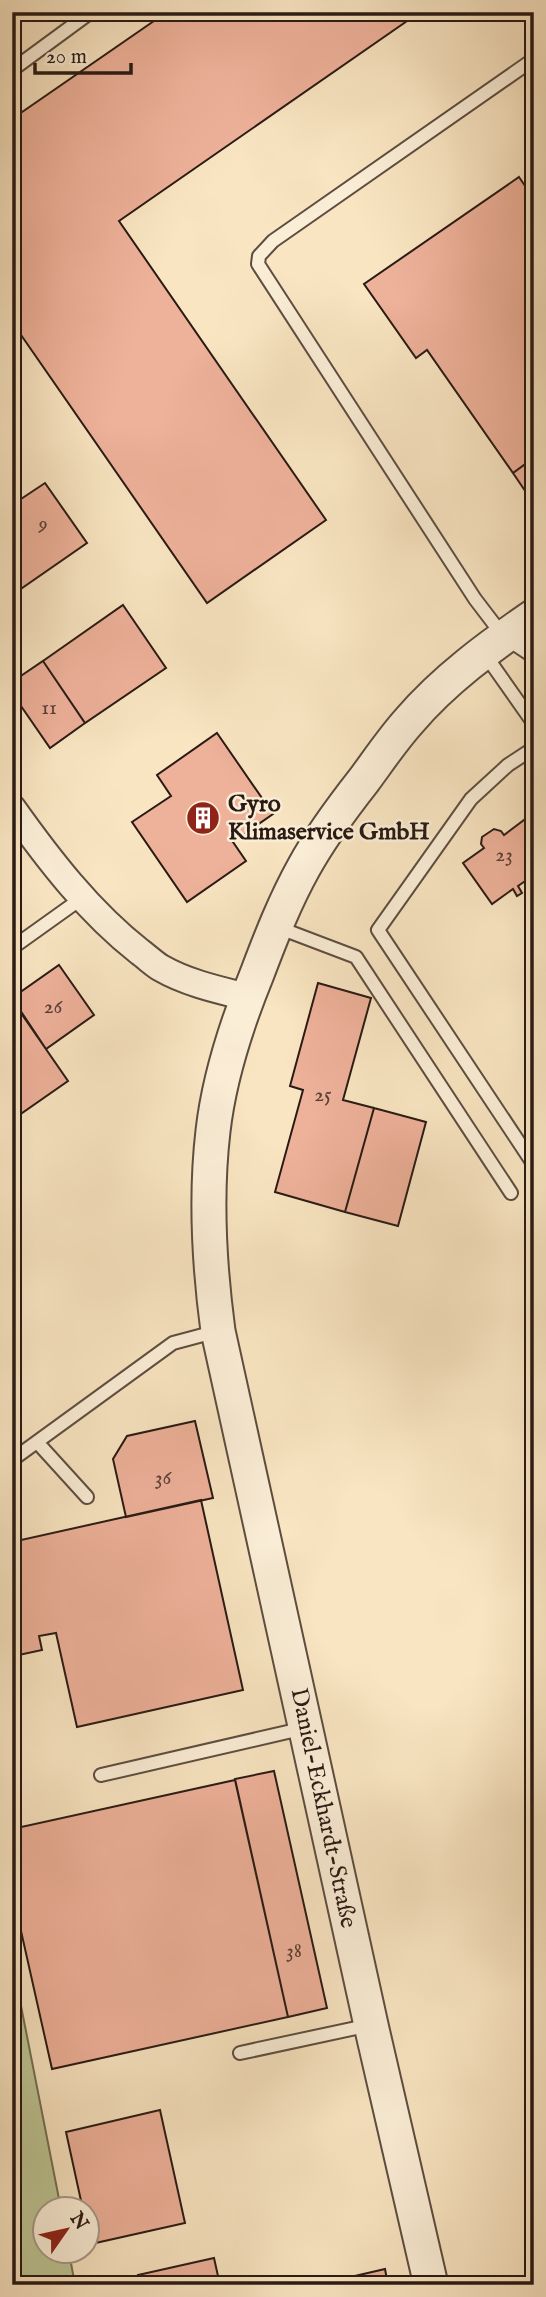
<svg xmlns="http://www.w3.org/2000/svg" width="546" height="2297" viewBox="0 0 546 2297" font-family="'IM FELL English',serif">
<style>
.green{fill:#bdc594;stroke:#737054;stroke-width:2}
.building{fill:#eeb19a;stroke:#291a14;stroke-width:2}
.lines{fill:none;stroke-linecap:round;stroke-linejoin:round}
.service-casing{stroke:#5d4d40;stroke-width:16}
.minor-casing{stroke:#5d4d40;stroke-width:30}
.tertiary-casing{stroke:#5d4d40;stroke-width:37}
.service{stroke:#fbeed7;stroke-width:12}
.minor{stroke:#fbeed7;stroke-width:26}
.tertiary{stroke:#fbeed7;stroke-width:33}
.labels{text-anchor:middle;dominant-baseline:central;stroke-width:5;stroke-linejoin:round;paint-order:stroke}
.number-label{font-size:21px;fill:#5a4036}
.poi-label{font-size:24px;font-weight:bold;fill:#291a14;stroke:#fbeed7;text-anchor:start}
.street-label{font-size:24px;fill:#291a14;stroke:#fbeed7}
</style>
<rect width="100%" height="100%" fill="#f9e5c2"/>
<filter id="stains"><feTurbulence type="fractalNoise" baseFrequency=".00286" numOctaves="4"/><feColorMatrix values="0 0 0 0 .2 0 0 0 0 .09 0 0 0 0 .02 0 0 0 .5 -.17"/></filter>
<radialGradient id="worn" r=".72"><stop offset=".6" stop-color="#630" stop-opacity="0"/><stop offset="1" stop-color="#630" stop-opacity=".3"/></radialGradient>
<path class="green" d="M 12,1960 L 61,2209 L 46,2210 L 46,2252 L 69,2252 L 75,2285 L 12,2285 Z"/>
<path class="building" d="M 167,12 L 420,12 L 119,221 L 326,520 L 207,603 L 12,322 L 12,119 Z
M 519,177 L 534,199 L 534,478 L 524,465 L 513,473 L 427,350 L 416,358 L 364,284 Z
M 524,465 L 534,478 L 534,504 L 513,473 Z
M 45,483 L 87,543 L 12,595 L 12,505 Z
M 123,605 L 166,668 L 85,723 L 43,661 Z
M 43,661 L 85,723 L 50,748 L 12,693 L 12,682 Z
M 217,733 L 273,814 L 233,842 L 246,861 L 187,902 L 132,822 L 171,796 L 157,775 Z
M 524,820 L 534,834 L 534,875 L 518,886 L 522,893 L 517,896 L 513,889 L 492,904 L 463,863 L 484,848 L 481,844 L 482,837 L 494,829 L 501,831 L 504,835 Z
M 59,965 L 94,1015 L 46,1049 L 12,998 Z
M 318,983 L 371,998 L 343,1100 L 374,1108 L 345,1212 L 275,1192 L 303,1090 L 290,1086 Z
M 12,1000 L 68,1081 L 12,1120 Z
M 374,1108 L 426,1122 L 398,1226 L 345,1212 Z
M 195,1421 L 213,1498 L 126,1517 L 113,1459 L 127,1436 Z
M 201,1500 L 243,1690 L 77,1727 L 56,1633 L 39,1636 L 42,1650 L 14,1656 L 12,1542 Z
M 274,1771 L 327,2008 L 288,2017 L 235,1779 Z
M 235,1780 L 288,2017 L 52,2069 L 12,1891 L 12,1829 Z
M 160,2110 L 185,2223 L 91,2244 L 88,2230 L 88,2210 L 83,2210 L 66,2132 Z
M 214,2258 L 220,2285 L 140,2285 L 138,2275 Z
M 385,2269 L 388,2285 L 316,2285 Z"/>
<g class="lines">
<g class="service-casing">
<path id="service" d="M 534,59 L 273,241 L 259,256 L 258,264 L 475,599 L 504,637 L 534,657
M 12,70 L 91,12
M 484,653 L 534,724
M 534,748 L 508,765 L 471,799 L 378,930 L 534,1165
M 277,927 L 356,957 L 511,1193
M 12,948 L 82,898
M 37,1442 L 87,1497
M 12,1460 L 173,1343 L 218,1331
M 101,1775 L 305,1728
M 240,2053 L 370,2025"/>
</g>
<g class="minor-casing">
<path id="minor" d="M 12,808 C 49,860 89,912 140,952 C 147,957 154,964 161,968 C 187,983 219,990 247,997"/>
</g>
<g class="tertiary-casing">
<path id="tertiary" d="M 431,2285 L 371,2025 L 218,1331 C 209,1264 205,1199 213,1131 C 219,1078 237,1023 257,974 C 271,937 285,901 304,867 C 321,836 342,808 364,780 C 378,761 392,740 409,721 C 444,680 489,647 534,616"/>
</g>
<use href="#service" class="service"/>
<use href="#minor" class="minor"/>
<use href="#tertiary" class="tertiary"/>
</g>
<defs>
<g id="building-disc" transform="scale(1.75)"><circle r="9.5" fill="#8f2418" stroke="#fbeed7"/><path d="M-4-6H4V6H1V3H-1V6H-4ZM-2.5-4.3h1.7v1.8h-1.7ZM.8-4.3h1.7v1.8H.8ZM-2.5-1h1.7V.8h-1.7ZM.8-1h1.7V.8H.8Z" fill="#fff"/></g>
</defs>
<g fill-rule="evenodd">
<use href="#building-disc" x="203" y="818"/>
</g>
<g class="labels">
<g class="number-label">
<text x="43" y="524">9</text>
<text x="49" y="708">11</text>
<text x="504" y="855">23</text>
<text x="53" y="1007">26</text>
<text x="323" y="1095">25</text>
<text x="163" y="1478">36</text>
<text x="294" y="1951">38</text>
</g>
<g class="poi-label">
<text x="228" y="804">Gyro<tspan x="228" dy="28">Klimaservice GmbH</tspan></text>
</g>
<g class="street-label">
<text transform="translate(323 1808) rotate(78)">Daniel-Eckhardt-Straße</text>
</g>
</g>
<rect width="546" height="2297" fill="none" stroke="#f9e5c2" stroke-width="42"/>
<rect x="14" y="14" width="518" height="2269" fill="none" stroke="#291a14" stroke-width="3.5"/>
<rect x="21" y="21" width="504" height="2255" fill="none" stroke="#291a14" stroke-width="2"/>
<g transform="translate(66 2230) rotate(56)"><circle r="33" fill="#fbeed7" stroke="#a79989" stroke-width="2"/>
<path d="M0-5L12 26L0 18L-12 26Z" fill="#8f2418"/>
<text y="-10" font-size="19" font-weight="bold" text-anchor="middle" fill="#291a14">N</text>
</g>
<path d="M35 63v10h96v-10" fill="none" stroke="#291a14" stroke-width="3.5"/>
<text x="46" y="63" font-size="21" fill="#291a14" stroke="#fbeed7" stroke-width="5" paint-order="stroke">20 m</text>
<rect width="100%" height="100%" filter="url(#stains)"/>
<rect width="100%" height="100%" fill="url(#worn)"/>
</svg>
